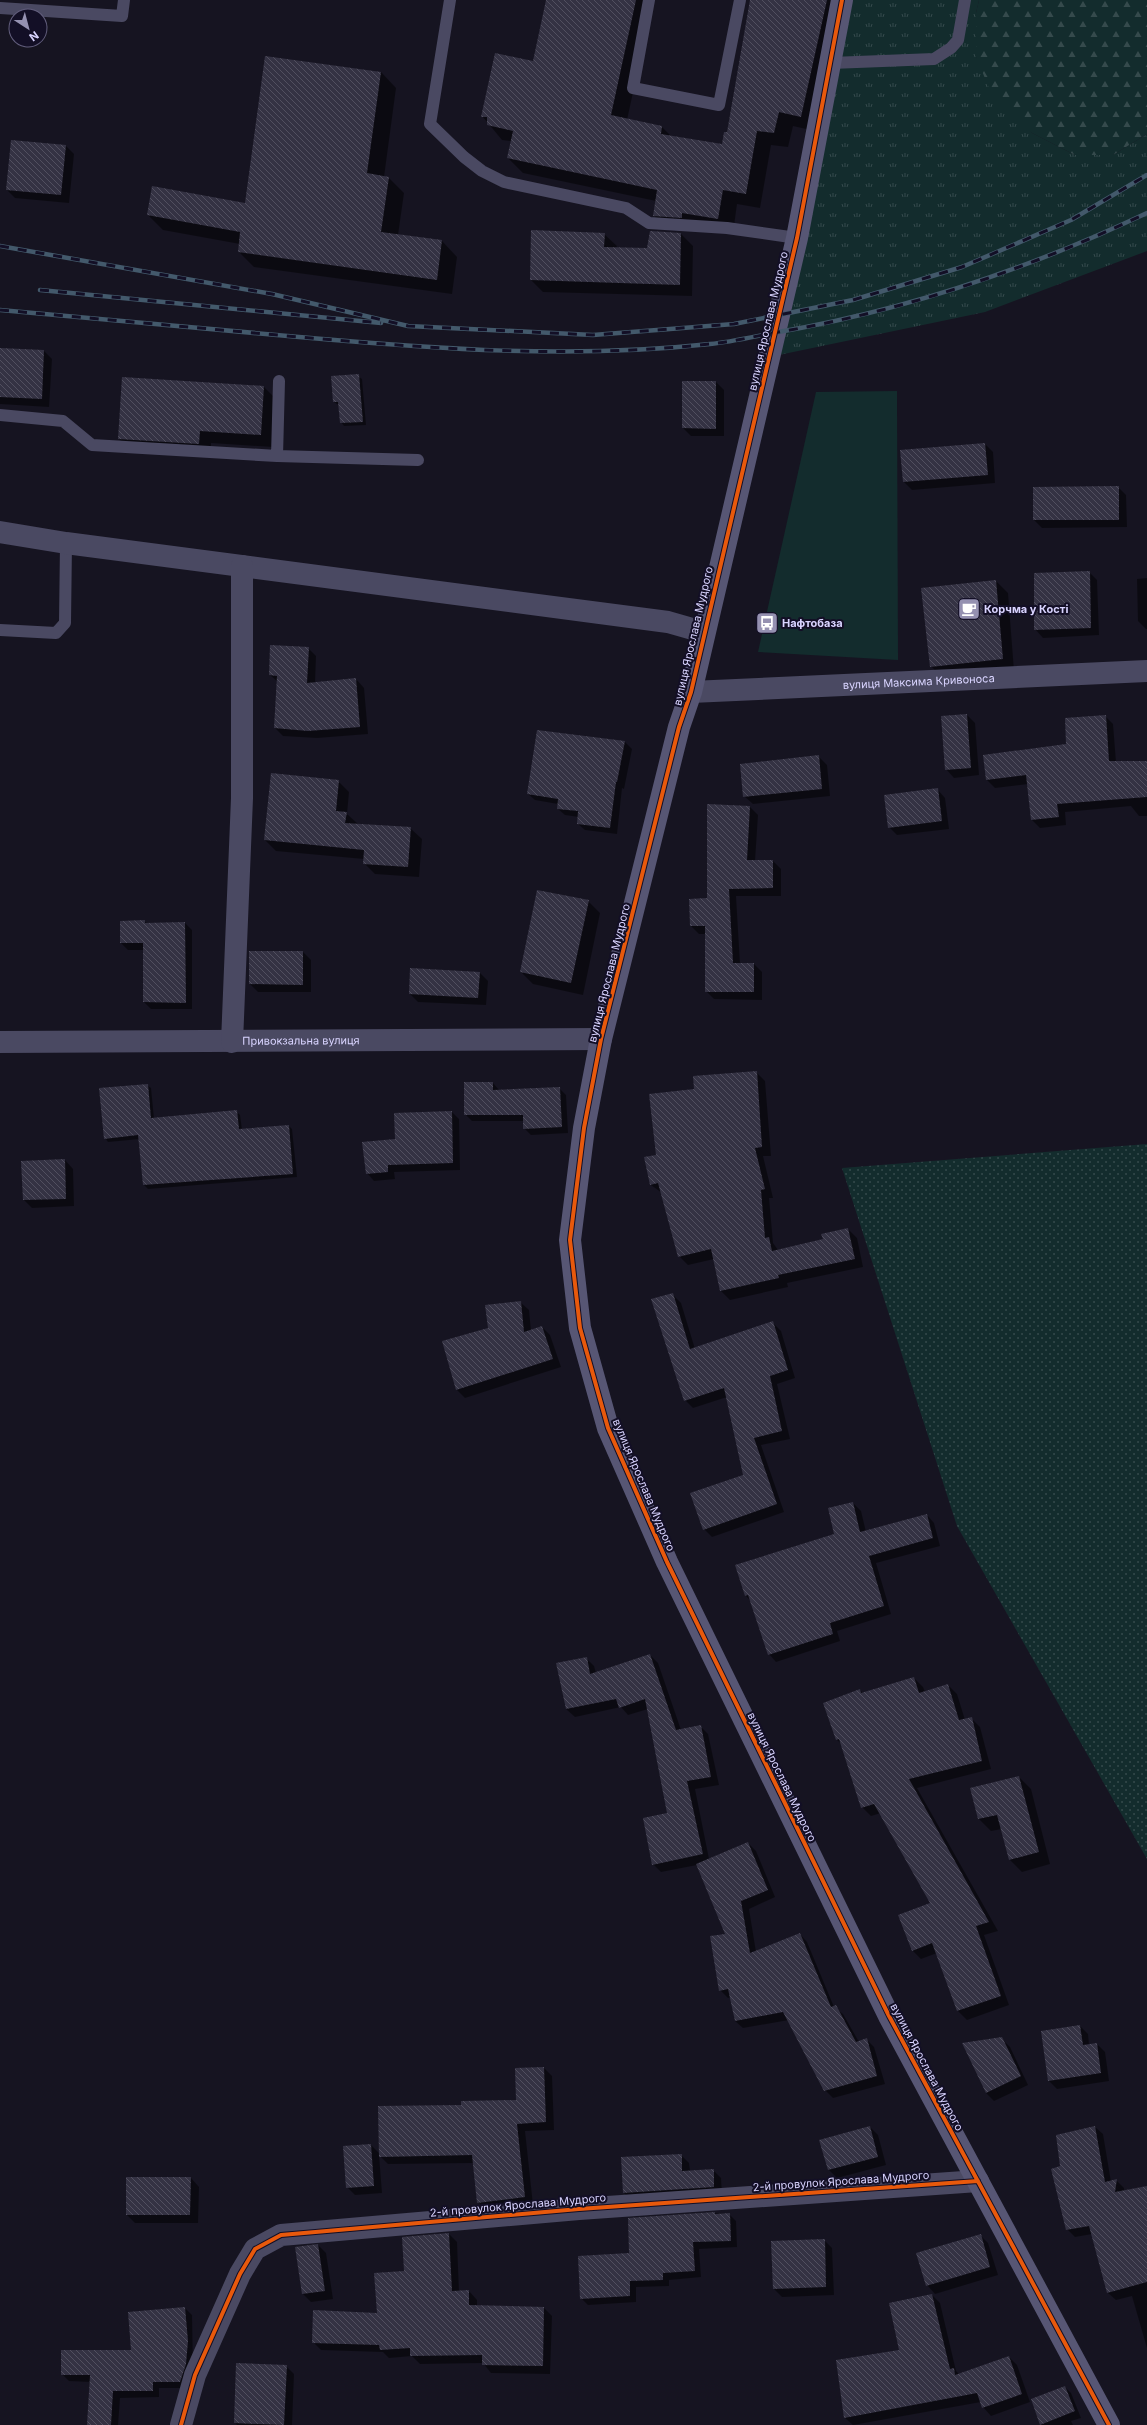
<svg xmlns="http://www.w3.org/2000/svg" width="1147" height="2425" viewBox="0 0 1147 2425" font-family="Inter,sans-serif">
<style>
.grass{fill:url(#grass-tufts)}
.forest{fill:url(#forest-firs)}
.park{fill:#132c2d}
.garden{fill:url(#garden-dots)}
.shadow{fill:#0007}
.building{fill:url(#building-back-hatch)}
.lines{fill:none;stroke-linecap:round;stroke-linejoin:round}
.lane{stroke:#4a4962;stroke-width:12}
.street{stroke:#4a4962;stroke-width:22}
.secondary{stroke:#575674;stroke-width:22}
.rail-casing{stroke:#43596b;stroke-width:4.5}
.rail{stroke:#130f26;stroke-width:3;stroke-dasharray:9;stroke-linecap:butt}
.cycleway-casing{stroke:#130f26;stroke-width:6}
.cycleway{stroke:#e8590c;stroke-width:4}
.labels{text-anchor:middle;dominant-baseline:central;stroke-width:4;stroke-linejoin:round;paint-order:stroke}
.street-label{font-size:11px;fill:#d9d4ff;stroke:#130f26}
.poi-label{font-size:11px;font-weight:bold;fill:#d9d4ff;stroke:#130f26;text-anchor:start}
</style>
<defs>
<pattern id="grass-tufts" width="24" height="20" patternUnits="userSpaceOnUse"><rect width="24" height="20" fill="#132c2d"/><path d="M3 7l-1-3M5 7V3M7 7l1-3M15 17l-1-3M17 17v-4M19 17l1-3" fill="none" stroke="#354a4c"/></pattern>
<pattern id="forest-firs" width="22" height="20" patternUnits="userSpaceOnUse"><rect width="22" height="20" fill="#132c2d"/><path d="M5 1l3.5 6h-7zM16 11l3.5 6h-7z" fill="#354a4c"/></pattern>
<pattern id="garden-dots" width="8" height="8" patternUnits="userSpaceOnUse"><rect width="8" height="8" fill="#132c2d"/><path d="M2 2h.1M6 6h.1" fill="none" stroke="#354a4c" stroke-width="1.8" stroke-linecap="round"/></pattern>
<pattern id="building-back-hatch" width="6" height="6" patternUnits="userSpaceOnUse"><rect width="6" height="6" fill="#343243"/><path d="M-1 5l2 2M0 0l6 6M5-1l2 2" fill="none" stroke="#514f5f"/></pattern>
</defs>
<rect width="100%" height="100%" fill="#161421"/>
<path class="grass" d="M 835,0 L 979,0 L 976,13 L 976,57 L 1032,133 L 1075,155 L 1113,155 L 1147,134 L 1147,251 L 985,312 L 759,359 L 780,289 Z"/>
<path class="forest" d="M 979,0 L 1147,0 L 1147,134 L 1113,155 L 1075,155 L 1032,133 L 993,97 L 976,57 L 976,13 Z"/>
<path class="park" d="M 897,391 L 898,660 L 758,652 L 816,392 Z"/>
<path class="garden" d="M 1147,1144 L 1147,1859 L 957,1526 L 842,1168 Z"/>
<path class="shadow" d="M 547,0 L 653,0 L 627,120 L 662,127 L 671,136 L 722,145 L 727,133 L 751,0 L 845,0 L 815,131 L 793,126 L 788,147 L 771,145 L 760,208 L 737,204 L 733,233 L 668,230 L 654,215 L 656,201 L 523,173 L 508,158 L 511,141 L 502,140 L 483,117 L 534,62 Z
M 381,72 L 396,88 L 384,177 L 389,178 L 404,193 L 398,235 L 442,241 L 457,257 L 452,294 L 254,267 L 239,252 L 240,244 L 163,230 L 148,215 L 245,204 Z
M 66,146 L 74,154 L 69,203 L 15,198 L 7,190 Z
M 604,234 L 617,246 L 616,248 L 648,249 L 681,234 L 693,246 L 692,296 L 543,292 L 531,280 Z
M 0,349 L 44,351 L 52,359 L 49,407 L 0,404 Z
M 358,376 L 362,379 L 366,425 L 344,426 L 341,422 L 340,406 L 334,402 Z
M 716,382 L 724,390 L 724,436 L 691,436 L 683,428 Z
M 264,387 L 276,399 L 273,447 L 211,443 L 211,455 L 131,451 L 119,439 Z
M 985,444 L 993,452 L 995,483 L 912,490 L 904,482 Z
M 1118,487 L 1126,495 L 1127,527 L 1042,528 L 1034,520 Z
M 1089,572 L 1097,580 L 1099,635 L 1043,638 L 1035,629 Z
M 1147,578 L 1147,629 L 1146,629 L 1138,621 L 1137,579 Z
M 996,581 L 1008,593 L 1014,671 L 943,679 L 931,666 Z
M 308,648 L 316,656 L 315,683 L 356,679 L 364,688 L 368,734 L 317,738 L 283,736 L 275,728 L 278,682 L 270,675 Z
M 967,715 L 975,723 L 979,775 L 954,778 L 946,769 Z
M 1105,716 L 1113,724 L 1116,762 L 1147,762 L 1147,816 L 1139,816 L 1131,806 L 1065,812 L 1066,825 L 1040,828 L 1032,820 L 1028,784 L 995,788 L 987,780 L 1067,745 Z
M 538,731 L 625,742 L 632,749 L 624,789 L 622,788 L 617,834 L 585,830 L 578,824 L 579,817 L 565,815 L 558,809 L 558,804 L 535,800 L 528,794 Z
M 818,756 L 827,765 L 830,796 L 753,804 L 744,796 Z
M 338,781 L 349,792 L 347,814 L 358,824 L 410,828 L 422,839 L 419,877 L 375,874 L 364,863 L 364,859 L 276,851 L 265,840 Z
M 937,789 L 945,798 L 949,829 L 897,835 L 889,827 Z
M 750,807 L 758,815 L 755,861 L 773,861 L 781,869 L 781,896 L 736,896 L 740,964 L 754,964 L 762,972 L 762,1000 L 714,999 L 706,991 L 706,934 L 699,934 L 691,926 L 708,899 Z
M 588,901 L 600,913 L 583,995 L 533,984 L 521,972 Z
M 144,921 L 148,924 L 185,923 L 192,930 L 192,1009 L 151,1009 L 144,1002 L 144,950 L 128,950 L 121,943 L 121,922 Z
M 303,952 L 311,960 L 311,992 L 258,992 L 250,984 Z
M 480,973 L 488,981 L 486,1005 L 418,1002 L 410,994 Z
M 756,1072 L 765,1081 L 771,1156 L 763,1156 L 773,1198 L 769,1198 L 773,1243 L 778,1250 L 824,1240 L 848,1229 L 857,1238 L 863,1267 L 787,1283 L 788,1287 L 730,1300 L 721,1291 L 714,1259 L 688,1265 L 679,1256 L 662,1193 L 651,1185 L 657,1156 L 695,1090 Z
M 493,1083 L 499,1090 L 559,1088 L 566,1095 L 568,1133 L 531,1135 L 524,1128 L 524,1121 L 472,1121 L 465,1114 Z
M 147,1085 L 151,1088 L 154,1119 L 236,1111 L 240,1115 L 242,1130 L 289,1126 L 292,1129 L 297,1177 L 148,1189 L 144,1185 L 140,1139 L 108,1142 L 105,1138 Z
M 452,1112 L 459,1119 L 460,1170 L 394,1172 L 395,1179 L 374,1181 L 367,1173 L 396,1140 Z
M 65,1160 L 73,1169 L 74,1206 L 32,1208 L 24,1200 Z
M 673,1295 L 681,1303 L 695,1349 L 773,1323 L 781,1331 L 795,1378 L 777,1384 L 790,1439 L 761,1445 L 784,1512 L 712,1537 L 704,1529 L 744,1476 L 727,1397 L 693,1408 L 685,1400 Z
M 520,1302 L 529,1310 L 531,1331 L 542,1327 L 550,1335 L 561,1367 L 465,1398 L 457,1390 L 489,1329 Z
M 853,1503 L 861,1511 L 866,1532 L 927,1515 L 934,1523 L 940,1546 L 876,1563 L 891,1614 L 837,1631 L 840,1641 L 776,1662 L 769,1654 L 752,1602 L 746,1596 L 736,1566 L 835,1534 Z
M 650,1655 L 658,1663 L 681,1730 L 700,1726 L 708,1734 L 719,1785 L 695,1789 L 709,1859 L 748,1843 L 756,1851 L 775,1897 L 749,1909 L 756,1952 L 800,1934 L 807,1942 L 834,2007 L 843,2014 L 859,2042 L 866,2039 L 874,2047 L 885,2084 L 833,2098 L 825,2090 L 789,2020 L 743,2028 L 735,2021 L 731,1997 L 728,1998 L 720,1990 L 726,1934 L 697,1865 L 661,1872 L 653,1864 L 668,1813 L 648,1709 L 628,1715 L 621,1707 L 575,1717 L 566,1709 L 586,1658 L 594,1666 L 596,1673 Z
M 914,1678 L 923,1687 L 925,1692 L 948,1685 L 957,1694 L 965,1720 L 971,1718 L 980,1727 L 991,1769 L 917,1788 L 998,1931 L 984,1935 L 1009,2005 L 967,2020 L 958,2011 L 937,1953 L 921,1959 L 912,1950 L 932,1904 L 881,1813 L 871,1816 L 862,1807 L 842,1744 L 837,1740 L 860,1690 L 863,1693 Z
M 1019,1777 L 1031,1789 L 1050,1864 L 1022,1872 L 1010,1860 L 1002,1829 L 991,1831 L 979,1819 L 971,1789 Z
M 1080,2026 L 1088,2034 L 1089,2045 L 1097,2044 L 1105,2052 L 1109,2081 L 1057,2089 L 1049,2081 Z
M 1001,2038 L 1010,2047 L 1028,2085 L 994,2101 L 986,2093 Z
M 544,2068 L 552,2076 L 554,2130 L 525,2131 L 533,2205 L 486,2210 L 478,2202 L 474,2163 L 388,2164 L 379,2155 L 382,2193 L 355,2195 L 347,2187 L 371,2145 L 380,2154 L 462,2106 L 517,2101 Z
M 870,2127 L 878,2135 L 886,2165 L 837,2178 L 829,2170 L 821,2140 Z
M 1095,2127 L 1103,2134 L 1111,2182 L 1117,2181 L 1124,2188 L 1124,2191 L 1147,2187 L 1147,2348 L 1132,2296 L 1116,2300 L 1108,2293 L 1092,2234 L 1075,2237 L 1067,2229 L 1062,2167 Z
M 681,2155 L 689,2163 L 690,2171 L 713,2170 L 721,2178 L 722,2195 L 632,2201 L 624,2193 L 622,2158 Z
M 191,2178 L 199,2187 L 198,2223 L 135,2223 L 127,2215 Z
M 715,2213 L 729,2214 L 736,2221 L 737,2247 L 699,2249 L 701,2277 L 669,2280 L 669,2286 L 636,2287 L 636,2302 L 588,2305 L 581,2298 L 630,2254 Z
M 449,2234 L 457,2242 L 459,2292 L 469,2291 L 477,2300 L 477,2307 L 544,2308 L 552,2316 L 550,2374 L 491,2373 L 483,2363 L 420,2364 L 412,2356 L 389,2358 L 383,2352 L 321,2350 L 313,2342 L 378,2314 L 405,2272 Z
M 980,2235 L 988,2243 L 998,2275 L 935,2294 L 927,2285 Z
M 824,2240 L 832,2248 L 834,2295 L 782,2297 L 774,2289 Z
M 318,2245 L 326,2253 L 333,2299 L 311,2302 L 303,2294 Z
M 932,2295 L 940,2303 L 956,2371 L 959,2374 L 1009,2357 L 1017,2365 L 1030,2402 L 991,2416 L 983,2407 L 981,2402 L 853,2425 L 845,2418 L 901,2351 Z
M 185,2308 L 192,2315 L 193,2371 L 187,2388 L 159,2388 L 159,2397 L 120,2398 L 118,2425 L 88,2425 L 91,2382 L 69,2381 L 62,2374 L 132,2351 Z
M 286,2366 L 294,2374 L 292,2425 L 237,2425 L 235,2422 Z
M 1065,2387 L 1071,2393 L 1081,2418 L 1071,2421 L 1073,2425 L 1041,2425 L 1032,2400 Z"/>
<path class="building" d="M 546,0 L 636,0 L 611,115 L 662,126 L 661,134 L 722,144 L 724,132 L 727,132 L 750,0 L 827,0 L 801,117 L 779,112 L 774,133 L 757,131 L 746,194 L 723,190 L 718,219 L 682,213 L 682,218 L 653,216 L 657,190 L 507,158 L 513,131 L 487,125 L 487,117 L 481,117 L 495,53 L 533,61 Z
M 265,56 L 381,72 L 367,173 L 389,177 L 381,232 L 442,240 L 437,280 L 238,252 L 240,232 L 147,215 L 152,186 L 245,203 Z
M 11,140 L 66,145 L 61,195 L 6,190 Z
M 531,230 L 605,233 L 604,247 L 647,248 L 650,231 L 681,233 L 680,285 L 530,280 Z
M 0,348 L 44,350 L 42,399 L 0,397 Z
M 359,374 L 363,422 L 340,423 L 338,402 L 333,402 L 331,376 Z
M 122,377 L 264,386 L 261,435 L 200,431 L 199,444 L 118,439 Z
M 682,381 L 716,381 L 716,429 L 682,428 Z
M 985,443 L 988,475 L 903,482 L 900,450 Z
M 1119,486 L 1119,520 L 1033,520 L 1033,487 Z
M 1090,571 L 1091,628 L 1034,630 L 1034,573 Z
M 996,580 L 1003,659 L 930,667 L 921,588 Z
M 270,645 L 309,647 L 307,683 L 356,678 L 360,727 L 308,731 L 274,728 L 277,676 L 269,675 Z
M 967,714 L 971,768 L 945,770 L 941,716 Z
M 1106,715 L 1109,761 L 1147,761 L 1147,797 L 1057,804 L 1059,817 L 1031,820 L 1026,775 L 986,780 L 983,755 L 1066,744 L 1065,718 Z
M 537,730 L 625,741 L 617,782 L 616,782 L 610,828 L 577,824 L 578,811 L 557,809 L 558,799 L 527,794 Z
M 819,755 L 822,789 L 743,797 L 740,764 Z
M 271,773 L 339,780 L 336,811 L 347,812 L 345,823 L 411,827 L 408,867 L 363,864 L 364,850 L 264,840 Z
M 938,788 L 942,821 L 888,828 L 884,795 Z
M 707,804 L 750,806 L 747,860 L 773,860 L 773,888 L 729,889 L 733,963 L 754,963 L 754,992 L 705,992 L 705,926 L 690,926 L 689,899 L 707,898 Z
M 537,890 L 589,900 L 571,983 L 520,972 Z
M 145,920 L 145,923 L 185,922 L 186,1003 L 143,1002 L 143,943 L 120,943 L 120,921 Z
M 249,951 L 303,951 L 303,985 L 249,984 Z
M 410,968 L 480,972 L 478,998 L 409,994 Z
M 757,1071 L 762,1147 L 755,1148 L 765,1189 L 761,1190 L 765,1238 L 769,1237 L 772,1251 L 823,1239 L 821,1234 L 848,1228 L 855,1259 L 778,1275 L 779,1278 L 720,1291 L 711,1249 L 678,1257 L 658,1183 L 650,1185 L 644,1157 L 656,1155 L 649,1094 L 694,1089 L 693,1076 Z
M 464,1082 L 493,1082 L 493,1090 L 560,1087 L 562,1127 L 523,1129 L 523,1115 L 464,1115 Z
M 148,1084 L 151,1118 L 237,1110 L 239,1129 L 289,1125 L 293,1174 L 143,1185 L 138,1135 L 104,1139 L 99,1088 Z
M 452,1111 L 453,1163 L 388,1165 L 388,1172 L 366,1174 L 362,1142 L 395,1139 L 394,1113 Z
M 65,1159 L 66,1199 L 23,1200 L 21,1161 Z
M 673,1293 L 690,1349 L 773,1321 L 788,1370 L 770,1376 L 782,1431 L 754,1438 L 777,1504 L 703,1530 L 690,1493 L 743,1475 L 724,1388 L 684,1401 L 651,1299 Z
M 521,1301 L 524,1332 L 542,1326 L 553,1359 L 456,1390 L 442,1341 L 488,1328 L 485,1305 Z
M 853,1502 L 860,1532 L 927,1514 L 933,1538 L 869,1556 L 884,1606 L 830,1623 L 833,1634 L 768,1655 L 748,1595 L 745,1596 L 735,1565 L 834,1534 L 828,1508 Z
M 650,1654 L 676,1730 L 701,1725 L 711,1777 L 687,1781 L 703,1854 L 652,1865 L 643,1818 L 667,1813 L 645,1699 L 619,1708 L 616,1699 L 566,1709 L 556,1663 L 587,1657 L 590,1674 Z
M 914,1677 L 919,1693 L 948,1684 L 959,1720 L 972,1717 L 982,1761 L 909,1779 L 989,1922 L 976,1926 L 1001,1996 L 957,2011 L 932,1943 L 912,1951 L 898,1915 L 930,1903 L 874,1804 L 861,1808 L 839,1739 L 836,1740 L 823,1703 L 860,1689 L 861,1693 Z
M 1019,1776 L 1039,1852 L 1009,1860 L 997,1815 L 978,1819 L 970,1788 Z
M 748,1842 L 768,1890 L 741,1901 L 750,1953 L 800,1933 L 831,2007 L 836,2005 L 856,2042 L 867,2038 L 877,2076 L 824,2091 L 783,2012 L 735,2021 L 728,1989 L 719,1991 L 710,1936 L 725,1934 L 696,1864 Z
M 1080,2025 L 1083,2045 L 1097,2043 L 1101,2073 L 1048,2081 L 1041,2031 Z
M 1002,2037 L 1021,2076 L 986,2093 L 962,2043 Z
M 544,2067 L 546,2122 L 517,2124 L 525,2197 L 477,2203 L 472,2155 L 379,2157 L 378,2106 L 461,2105 L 461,2101 L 516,2100 L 515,2068 Z
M 870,2126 L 878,2157 L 828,2170 L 819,2140 Z
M 1095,2126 L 1105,2182 L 1117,2179 L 1115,2192 L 1147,2186 L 1147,2282 L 1107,2293 L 1089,2226 L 1066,2230 L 1051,2169 L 1060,2166 L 1056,2135 Z
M 371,2144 L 374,2186 L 346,2188 L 343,2146 Z
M 682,2154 L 682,2171 L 714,2169 L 714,2187 L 623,2193 L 621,2157 Z
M 126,2177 L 191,2177 L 190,2215 L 126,2215 Z
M 715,2212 L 715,2214 L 730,2213 L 731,2241 L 693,2242 L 695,2271 L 663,2273 L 663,2280 L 630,2281 L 630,2296 L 580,2299 L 578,2256 L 629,2253 L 628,2218 Z
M 449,2233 L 452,2291 L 469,2290 L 469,2305 L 544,2307 L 543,2366 L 482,2365 L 482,2355 L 410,2356 L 410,2348 L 380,2350 L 379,2345 L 312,2343 L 313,2310 L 377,2313 L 374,2273 L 404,2271 L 402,2237 Z
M 981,2234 L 990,2267 L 926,2286 L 916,2253 Z
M 825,2239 L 826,2287 L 773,2289 L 771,2241 Z
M 318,2244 L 325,2291 L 302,2294 L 295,2247 Z
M 932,2294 L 950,2369 L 954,2368 L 955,2375 L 1009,2356 L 1022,2394 L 982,2408 L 977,2393 L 844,2418 L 836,2360 L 899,2350 L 889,2303 Z
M 185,2307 L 188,2341 L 186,2364 L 180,2382 L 153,2382 L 153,2391 L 113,2391 L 111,2425 L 87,2425 L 90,2375 L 61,2375 L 61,2350 L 131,2350 L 128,2312 Z
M 236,2363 L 287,2365 L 284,2425 L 234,2423 Z
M 1065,2386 L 1075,2411 L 1040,2425 L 1031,2399 Z"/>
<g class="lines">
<path class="lane" d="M 450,0 L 430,124 L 464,157 L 482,171 L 504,182 L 626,208 L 649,223 L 727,228 L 797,238
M 649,0 L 633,88 L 719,105 L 740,0
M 0,8 L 122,16 L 124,0
M 831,63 L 934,59 L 951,48 L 958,40 L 965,0
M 0,415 L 63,421 L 92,445 L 277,456 L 418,460
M 277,456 L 279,381
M 0,630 L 56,633 L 65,623 L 66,543"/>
<g class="street">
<path d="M 0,532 L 66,543 L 668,622 L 703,632"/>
<path id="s1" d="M 691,692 L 1147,671"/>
<path id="s2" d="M 0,1042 L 601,1039"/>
<path d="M 232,1042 L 242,798 L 242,566"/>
<path d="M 181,2425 L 195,2375 L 240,2274 L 255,2249 L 281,2235 L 579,2209 L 978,2181"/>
</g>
<path class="secondary" d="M 842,0 L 797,238 L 691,692 L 679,727 L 601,1039 L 584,1128 L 570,1240 L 580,1328 L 608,1428 L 667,1562 L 889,2016 L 1109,2425"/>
<g class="rail-casing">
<path id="rail" d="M 0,246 L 272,294 L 408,326 L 593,335 L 734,324 L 853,300 L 962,267 L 1071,220 L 1147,175
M 40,290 L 381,323
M 0,310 C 100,319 199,328 299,337 C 436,349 572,359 710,344 C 731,342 752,337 773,333 C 905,311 1026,270 1147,213"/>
</g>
<use href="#rail" class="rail"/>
<g class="cycleway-casing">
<path id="cycleway" d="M 842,0 L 797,238 L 691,692 L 679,727 L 601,1039 L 584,1128 L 570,1240 L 580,1328 L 608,1428 L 667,1562 L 889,2016 L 1109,2425
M 181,2425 L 195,2375 L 240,2274 L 255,2249 L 281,2235 L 579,2209 L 978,2181"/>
</g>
<use href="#cycleway" class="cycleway"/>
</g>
<defs>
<g id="cafe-square" transform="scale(1.15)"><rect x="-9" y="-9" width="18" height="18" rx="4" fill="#9591b1" stroke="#130f26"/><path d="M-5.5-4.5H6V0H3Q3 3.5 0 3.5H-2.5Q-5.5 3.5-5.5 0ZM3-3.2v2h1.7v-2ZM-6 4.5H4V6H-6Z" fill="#fff"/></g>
<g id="bus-square" transform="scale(1.15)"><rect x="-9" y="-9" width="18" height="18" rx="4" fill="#9591b1" stroke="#130f26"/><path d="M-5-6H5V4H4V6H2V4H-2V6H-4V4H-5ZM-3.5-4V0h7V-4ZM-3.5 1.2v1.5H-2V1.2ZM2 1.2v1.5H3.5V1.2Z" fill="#fff"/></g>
</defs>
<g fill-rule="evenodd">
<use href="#cafe-square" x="969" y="609"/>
<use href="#bus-square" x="767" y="623"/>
</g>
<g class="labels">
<g class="street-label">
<text transform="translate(768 321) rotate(-77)">вулиця Ярослава Мудрого</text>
<text transform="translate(693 636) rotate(-77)">вулиця Ярослава Мудрого</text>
<text stroke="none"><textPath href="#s1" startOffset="228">вулиця Максима Кривоноса</textPath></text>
<text transform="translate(609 973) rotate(-76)">вулиця Ярослава Мудрого</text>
<text stroke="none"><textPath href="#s2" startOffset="301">Привокзальна вулиця</textPath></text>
<text transform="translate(644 1485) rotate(67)">вулиця Ярослава Мудрого</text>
<text transform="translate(782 1777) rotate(64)">вулиця Ярослава Мудрого</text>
<text transform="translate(927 2067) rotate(62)">вулиця Ярослава Мудрого</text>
<text transform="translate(841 2181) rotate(-4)">2-й провулок Ярослава Мудрого</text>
<text transform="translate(518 2205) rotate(-5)">2-й провулок Ярослава Мудрого</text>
</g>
<g class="poi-label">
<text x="984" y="609">Корчма у Кості</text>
<text x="782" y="623">Нафтобаза</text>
</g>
</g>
<g transform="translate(28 28) rotate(144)"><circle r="19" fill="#130f26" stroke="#625e7d"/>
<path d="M0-3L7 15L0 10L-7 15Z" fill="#9591b1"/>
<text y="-6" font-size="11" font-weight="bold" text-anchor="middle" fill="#d9d4ff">N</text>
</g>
</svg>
